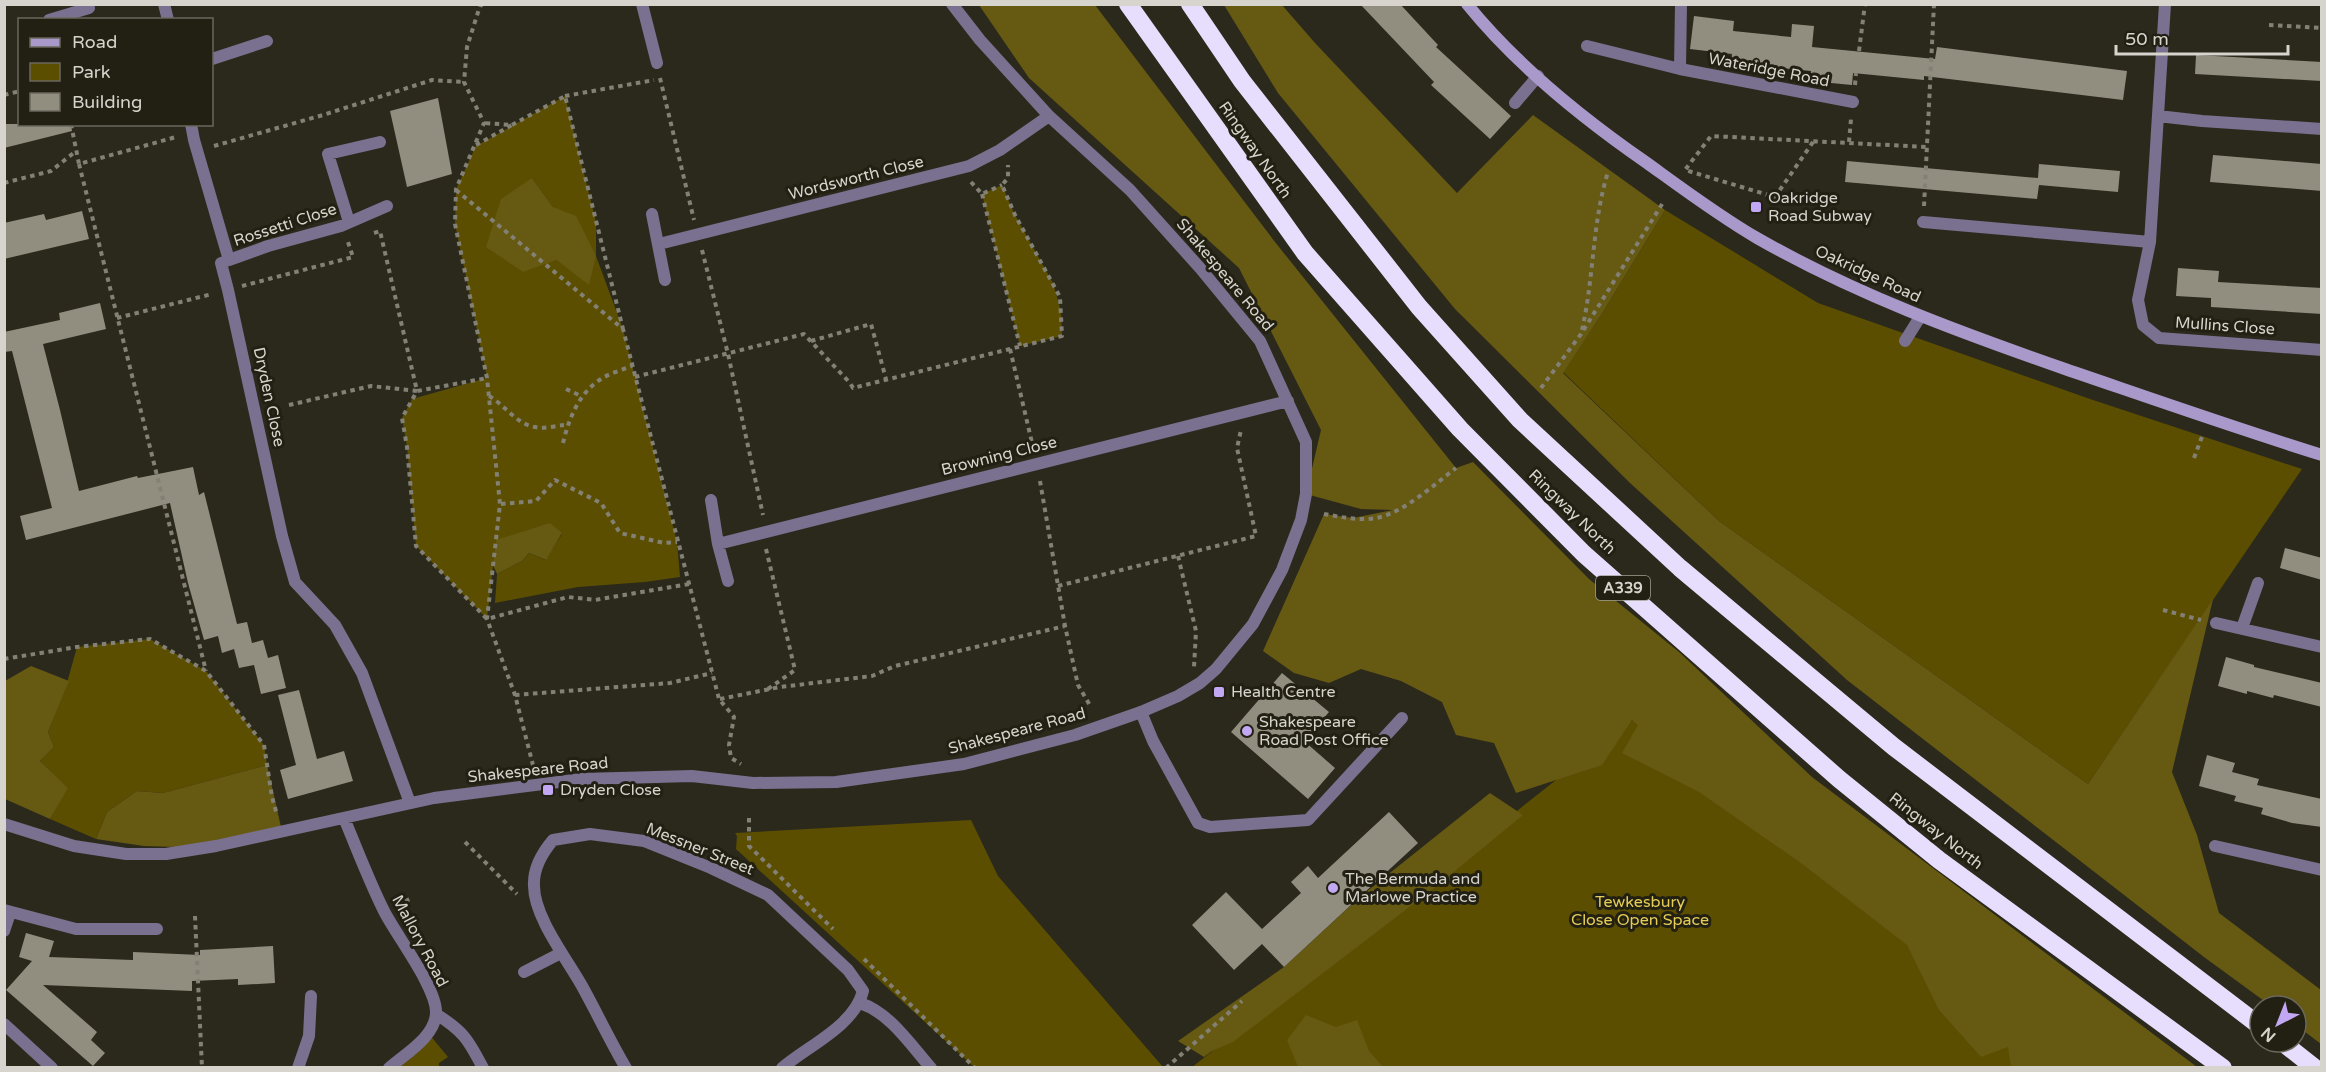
<svg xmlns="http://www.w3.org/2000/svg" width="2326" height="1072" viewBox="0 0 2326 1072" font-family="'Varela Round',sans-serif">
<style>
.green{fill:#5b4e01;fill-rule:evenodd}
.forest{fill:#665912}
.building{fill:#918e7f}
.lines{fill:none;stroke-linecap:round;stroke-linejoin:round}
.path{stroke:#838176;stroke-width:4;stroke-dasharray:4.5 4.5;stroke-linecap:butt}
.lane{stroke:#7a708f;stroke-width:12}
.street{stroke:#7a708f;stroke-width:12}
.secondary{stroke:#a998ca;stroke-width:12}
.highway{stroke:#e7ddfd;stroke-width:18}
.poi-dot{fill:#c2a8f2;stroke:#221f13;stroke-width:2}
.labels{text-anchor:middle;dominant-baseline:central;stroke-width:6;stroke-linejoin:round;paint-order:stroke}
.shield{fill:#221f13;stroke:#a09e94;stroke-width:1.5}
.shield-label{font-size:15px;font-weight:bold;fill:#d6d4cc}
.street-label{font-size:16px;fill:#d6d4cc;stroke:#221f13}
.poi-label{font-size:16px;fill:#d6d4cc;stroke:#221f13;text-anchor:start}
.park-label{font-size:16px;fill:#e5ce56;stroke:#221f13}
</style>
<rect width="100%" height="100%" fill="#2b291c"/>
<path class="green" d="M 565,96 L 596,222 L 596,256 L 623,329 L 677,542 L 680,577 L 645,582 L 578,587 L 495,603 L 497,574 L 522,561 L 529,553 L 545,560 L 562,534 L 496,541 L 487,619 L 416,546 L 407,447 L 402,418 L 412,399 L 487,378 L 455,224 L 456,189 L 476,146 ZM 532,178 L 553,207 L 589,284 L 556,260 Z
M 1002,185 L 1015,215 L 1053,283 L 1061,311 L 1062,336 L 1020,346 L 982,194 Z
M 1665,210 L 1818,303 L 2090,399 L 2302,469 L 2088,784 L 1719,521 L 1563,372 L 1603,312 Z
M 150,639 L 206,671 L 264,745 L 267,765 L 163,793 L 137,791 L 107,812 L 96,839 L 50,819 L 67,788 L 40,761 L 54,747 L 48,732 L 65,690 L 77,647 Z
M 1632,720 L 1709,769 L 1889,898 L 2033,1068 L 1191,1068 Z
M 971,820 L 998,876 L 1163,1067 L 974,1067 L 736,849 L 737,836 L 735,833 Z
M 429,1034 L 448,1057 L 439,1063 L 439,1067 L 389,1068 Z"/>
<path class="forest" d="M 979,5 L 1095,5 L 1275,242 L 1456,468 L 1473,462 L 1589,579 L 1679,652 L 1812,777 L 2197,1067 L 2011,1067 L 2008,1047 L 1981,1057 L 1939,1010 L 1907,945 L 1801,863 L 1699,792 L 1622,753 L 1638,725 L 1632,720 L 1602,765 L 1516,793 L 1494,743 L 1456,735 L 1442,702 L 1401,681 L 1361,669 L 1329,683 L 1294,673 L 1263,651 L 1324,514 L 1353,518 L 1393,510 L 1361,509 L 1306,494 L 1321,430 L 1239,268 L 1029,78 Z
M 1224,5 L 1282,5 L 1315,43 L 1457,193 L 1533,115 L 1665,210 L 1603,312 L 1563,373 L 1719,521 L 2088,784 L 2213,599 L 2172,772 L 2197,835 L 2219,913 L 2321,990 L 2321,1044 L 2296,1025 L 2296,1006 L 2271,1006 L 2204,957 L 1847,680 L 1630,483 L 1455,309 L 1278,93 Z
M 532,178 L 553,207 L 576,216 L 596,256 L 589,285 L 556,260 L 523,272 L 486,247 L 501,199 Z
M 550,523 L 562,533 L 546,560 L 529,553 L 522,561 L 497,574 L 493,565 L 496,540 Z
M 31,666 L 69,681 L 48,732 L 54,747 L 40,761 L 68,788 L 50,819 L 5,799 L 5,681 Z
M 267,765 L 281,827 L 206,848 L 144,846 L 96,839 L 107,812 L 137,791 L 163,793 Z
M 1490,793 L 1523,815 L 1438,885 L 1233,1042 L 1212,1051 L 1204,1057 L 1178,1041 L 1284,967 L 1361,896 Z
M 1306,1015 L 1336,1027 L 1357,1020 L 1369,1051 L 1383,1067 L 1298,1067 L 1287,1040 Z"/>
<path class="building" d="M 1360,4 L 1400,4 L 1438,45 L 1436,47 L 1511,116 L 1490,139 L 1431,85 L 1434,82 Z
M 1694,16 L 1734,21 L 1733,31 L 1791,37 L 1792,24 L 1814,26 L 1812,47 L 1935,59 L 1937,47 L 2127,71 L 2123,100 L 1924,76 L 1924,80 L 1853,73 L 1852,85 L 1810,81 L 1811,71 L 1731,63 L 1732,54 L 1690,49 Z
M 2196,55 L 2322,62 L 2322,81 L 2195,74 Z
M 438,98 L 452,174 L 407,187 L 390,111 Z
M 4,124 L 71,124 L 72,131 L 4,148 Z
M 2213,155 L 2322,164 L 2322,191 L 2210,182 Z
M 1847,161 L 2038,178 L 2039,164 L 2120,171 L 2118,192 L 2039,185 L 2037,199 L 1845,182 Z
M 82,211 L 89,239 L 4,259 L 4,223 L 44,214 L 46,220 Z
M 2178,268 L 2219,271 L 2218,282 L 2322,288 L 2322,314 L 2211,307 L 2211,298 L 2176,296 Z
M 100,303 L 106,329 L 43,344 L 60,410 L 79,491 L 137,476 L 138,478 L 193,467 L 199,495 L 204,492 L 237,624 L 247,622 L 252,643 L 263,640 L 268,658 L 278,655 L 286,688 L 261,694 L 254,665 L 239,668 L 234,649 L 222,653 L 218,636 L 204,640 L 188,583 L 170,503 L 26,540 L 20,516 L 52,508 L 12,351 L 4,352 L 4,332 L 60,320 L 59,313 Z
M 2285,548 L 2322,558 L 2322,580 L 2280,568 Z
M 2226,657 L 2254,665 L 2254,667 L 2322,683 L 2322,707 L 2274,695 L 2273,698 L 2247,691 L 2247,694 L 2218,686 Z
M 1282,673 L 1329,712 L 1304,741 L 1335,768 L 1308,799 L 1231,732 Z
M 299,690 L 317,759 L 344,751 L 353,781 L 288,799 L 280,770 L 296,765 L 278,695 Z
M 2207,755 L 2235,763 L 2232,772 L 2259,779 L 2257,785 L 2322,799 L 2322,827 L 2292,823 L 2261,814 L 2263,808 L 2234,801 L 2236,796 L 2199,786 Z
M 1389,812 L 1418,843 L 1284,967 L 1262,944 L 1234,970 L 1192,925 L 1226,892 L 1262,929 L 1301,893 L 1291,882 L 1308,866 L 1318,878 Z
M 26,933 L 54,941 L 49,957 L 133,960 L 133,952 L 200,955 L 200,950 L 273,946 L 275,983 L 238,985 L 238,979 L 192,981 L 192,991 L 43,985 L 97,1032 L 91,1040 L 105,1053 L 93,1066 L 6,990 L 32,961 L 19,957 Z"/>
<g class="lines">
<path class="path" d="M 351,4 L 356,4
M 483,4 L 480,6 L 467,47 L 464,82 L 484,123 L 456,189 L 455,224 L 487,378 L 500,504 L 487,619 L 515,695 L 534,769
M 2269,25 L 2322,28
M 1859,51 L 1865,4
M 660,78 L 694,220
M 1855,85 L 1856,73
M 4,95 L 20,91
M 565,96 L 654,80
M 71,124 L 79,164 L 176,137
M 512,125 L 565,96 L 623,329
M 1813,142 L 1775,197 L 1685,170 L 1711,136 L 1927,147
M 1849,142 L 1851,119
M 476,145 L 512,125 L 484,123
M 214,146 L 323,115 L 432,80 L 464,82
M 79,164 L 206,671
M 971,182 L 982,194 L 1002,185
M 4,183 L 51,171 L 76,151
M 456,190 L 623,329 L 719,699 L 734,717 L 729,745 L 731,758 L 741,764
M 982,194 L 1020,346
M 1924,206 L 1934,4
M 374,233 L 380,231 L 417,391 L 487,378
M 702,250 L 728,354 L 763,515
M 242,286 L 353,257 L 348,242
M 117,318 L 212,294
M 1582,330 C 1594,278 1592,223 1608,172
M 811,341 L 871,324 L 886,379
M 1010,349 L 1033,447
M 635,377 L 804,334 L 850,383 L 853,388 L 1062,336 L 1060,297 L 1015,215 L 1002,185 L 1008,178 L 1008,165
M 1541,388 L 1581,334 L 1664,201
M 566,389 L 581,396
M 489,396 C 505,405 516,424 535,427 C 544,429 555,426 564,425
M 289,405 L 371,386 L 417,391 L 402,418 L 407,447 L 416,546 L 487,619 L 568,597 L 595,600 L 689,584
M 563,443 C 569,418 579,393 601,379 C 610,373 622,370 632,366
M 2194,458 L 2203,434
M 1040,481 L 1065,626 L 1078,685 L 1091,707
M 501,504 L 536,501 L 555,480 L 601,503 L 620,533 L 664,543 L 677,542
M 1324,514 C 1341,517 1359,521 1376,518 C 1402,514 1435,484 1456,468
M 766,549 L 795,670 L 768,689
M 1178,556 L 1196,631 L 1194,667
M 1058,586 L 1256,536 L 1237,448 L 1241,430
M 2163,610 L 2201,620
M 4,659 L 77,647 L 150,639 L 206,671 L 264,745 L 272,797 L 277,815
M 515,695 L 670,683 L 712,673
M 720,699 L 780,687 L 872,676 L 895,666 L 1065,626
M 749,818 L 749,846 L 833,929
M 465,842 L 517,894
M 397,905 L 410,899
M 195,916 L 202,1068
M 864,959 L 975,1068
M 1166,1068 L 1242,1001"/>
<path class="lane" d="M 1515,103 L 1538,76
M 1905,341 L 1920,317
M 1141,712 L 1153,741 L 1198,823 L 1210,827 L 1308,820 L 1402,718
M 2215,846 L 2322,870
M 524,972 L 561,953
M 860,1003 C 890,1013 910,1044 931,1068
M 436,1014 C 463,1031 468,1039 483,1068
M 298,1068 L 309,1036 L 311,996"/>
<path class="street" d="M 164,4 L 168,20
M 642,4 L 657,63
M 2165,4 L 2150,242 L 2138,300 L 2143,325 L 2159,338 L 2322,350
M 49,20 L 89,8
M 1587,46 L 1680,69 L 1853,102
M 212,59 L 267,41
M 1680,69 L 1681,4
M 2158,116 L 2202,121 L 2322,129
M 191,124 L 194,140 L 229,260 L 268,246 L 341,226 L 387,206
M 652,214 L 665,280
M 349,222 L 328,154 L 380,142
M 1923,222 L 2150,242
M 659,244 L 969,166 L 1000,150 L 1049,116
M 229,260 L 221,263 L 228,290 L 282,536 L 295,582 L 335,625 L 362,673 L 410,803
M 711,500 L 718,544 L 728,581
M 718,544 L 1288,401
M 2216,623 L 2322,647
M 2242,628 L 2258,583
M 344,818 C 357,849 369,881 384,911 C 396,935 437,988 436,1013 C 435,1037 406,1053 389,1068
M 4,824 L 74,846 L 126,854 L 166,854 L 216,846 L 434,798 L 582,779 L 692,776 L 753,783 L 836,782 L 964,764 L 1075,735 L 1141,712 L 1178,696 L 1200,683 L 1216,669 L 1253,624 L 1282,570 L 1301,520 L 1306,494 L 1306,442 L 1260,341 L 1200,268 L 1130,190 L 1049,116 L 980,40 L 952,4
M 4,910 L 76,929 L 157,929
M 4,931 L 10,913
M 4,1024 L 52,1068
M 626,1068 C 610,1041 597,1013 582,986 C 567,959 534,917 534,886 C 533,869 542,853 553,840 L 590,834 L 644,841 L 711,868 L 768,895 L 848,970 L 863,991 C 854,1026 809,1045 782,1068"/>
<path class="secondary" d="M 1467,4 C 1517,66 1582,118 1647,163 C 1683,189 1719,216 1757,238 C 1855,294 1959,332 2065,369 C 2150,398 2235,428 2322,455"/>
<path class="highway" d="M 1128,4 L 1305,253 L 1460,429 L 1584,554 L 1839,779 L 1939,860 L 2223,1068
M 1190,4 L 1242,81 L 1419,307 L 1520,420 L 1680,568 L 1894,747 L 2260,1026
M 2282,1042 L 2315,1068"/>
</g>
<g class="poi-dot">
<rect x="1750" y="201" width="12" height="12" rx="3"/>
<rect x="1213" y="686" width="12" height="12" rx="3"/>
<circle cx="1247" cy="731" r="6"/>
<rect x="542" y="784" width="12" height="12" rx="3"/>
<circle cx="1333" cy="888" r="6"/>
</g>
<g class="labels">
<rect class="shield" x="1596" y="576" width="54" height="24" rx="4.5"/>
<g class="shield-label">
<text x="1623" y="588">A339</text>
</g>
<g class="street-label">
<text transform="translate(1769 70) rotate(11)">Wateridge Road</text>
<text transform="translate(1255 150) rotate(55)">Ringway North</text>
<text transform="translate(856 178) rotate(-14)">Wordsworth Close</text>
<text transform="translate(285 225) rotate(-18)">Rossetti Close</text>
<text transform="translate(1868 274) rotate(25)">Oakridge Road</text>
<text transform="translate(1225 275) rotate(50)">Shakespeare Road</text>
<text transform="translate(2225 326) rotate(4)">Mullins Close</text>
<text transform="translate(269 397) rotate(78)">Dryden Close</text>
<text transform="translate(999 456) rotate(-14)">Browning Close</text>
<text transform="translate(1572 512) rotate(44)">Ringway North</text>
<text transform="translate(1017 731) rotate(-15)">Shakespeare Road</text>
<text transform="translate(538 770) rotate(-6)">Shakespeare Road</text>
<text transform="translate(1936 831) rotate(38)">Ringway North</text>
<text transform="translate(700 849) rotate(22)">Messner Street</text>
<text transform="translate(420 941) rotate(62)">Mallory Road</text>
</g>
<g class="poi-label">
<text x="1768" y="198">Oakridge<tspan x="1768" dy="18">Road Subway</tspan></text>
<text x="1231" y="692">Health Centre</text>
<text x="1259" y="722">Shakespeare<tspan x="1259" dy="18">Road Post Office</tspan></text>
<text x="560" y="790">Dryden Close</text>
<text x="1345" y="879">The Bermuda and<tspan x="1345" dy="18">Marlowe Practice</tspan></text>
</g>
<g class="park-label">
<text x="1640" y="902">Tewkesbury<tspan x="1640" dy="18">Close Open Space</tspan></text>
</g>
</g>
<rect width="2326" height="1072" fill="none" stroke="#d6d4cc" stroke-width="12"/>
<rect x="18" y="18" width="195" height="108" fill="#221f13" stroke="#6a675d" stroke-width="1.5"/>
<rect x="30" y="38" width="30" height="9" fill="#a998ca" stroke="#6a675d" stroke-width="1.5"/>
<text x="72" y="48" font-size="18" fill="#d6d4cc">Road</text>
<rect x="30" y="63" width="30" height="18" fill="#5b4e01" stroke="#6a675d" stroke-width="1.5"/>
<text x="72" y="78" font-size="18" fill="#d6d4cc">Park</text>
<rect x="30" y="93" width="30" height="18" fill="#918e7f" stroke="#6a675d" stroke-width="1.5"/>
<text x="72" y="108" font-size="18" fill="#d6d4cc">Building</text>
<g transform="translate(2278 1024) rotate(222)"><circle r="28" fill="#221f13" stroke="#6a675d" stroke-width="1.5"/>
<path d="M0-4.5L10 22L0 15L-10 22Z" fill="#c2a8f2"/>
<text y="-9" font-size="16" font-weight="bold" text-anchor="middle" fill="#d6d4cc">N</text>
</g>
<path d="M2116 45v9h172v-9" fill="none" stroke="#d6d4cc" stroke-width="3"/>
<text x="2125" y="45" font-size="18" fill="#d6d4cc" stroke="#221f13" stroke-width="4.5" paint-order="stroke">50 m</text>
</svg>
